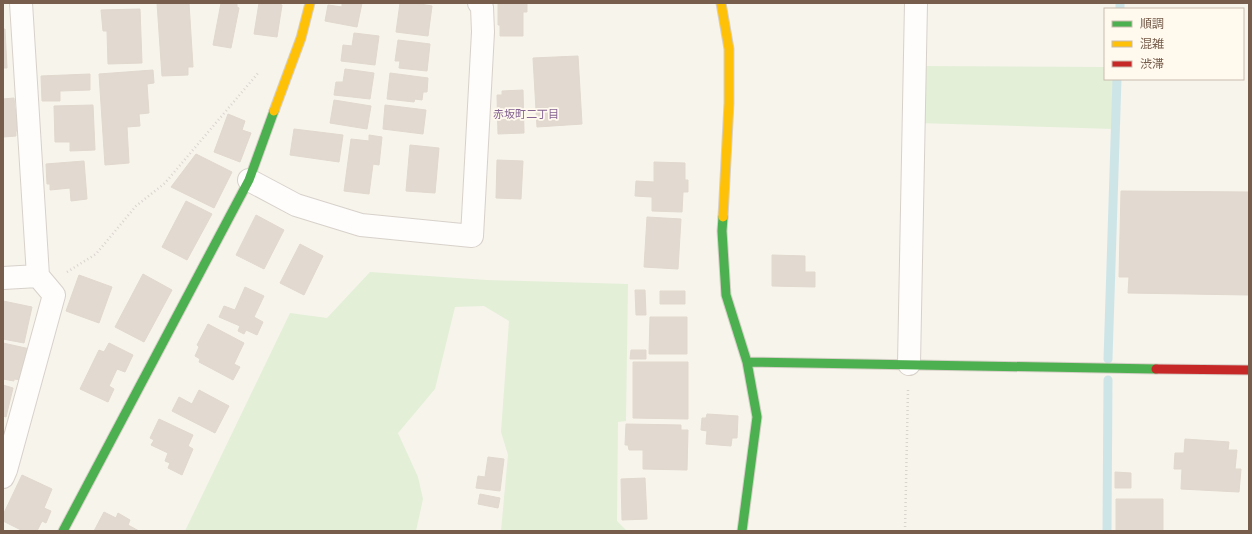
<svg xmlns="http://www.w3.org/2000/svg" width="1252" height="534" viewBox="0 0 1252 534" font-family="'Asap Condensed','Noto Sans JP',sans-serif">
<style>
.green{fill:#e3efd7}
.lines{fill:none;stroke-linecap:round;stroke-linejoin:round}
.stream{stroke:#cee5e8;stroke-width:9}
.building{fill:#e2dad1;stroke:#e1d8ce}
.street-casing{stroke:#d7d1ca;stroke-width:24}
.fast-casing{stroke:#d7d0c8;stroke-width:11}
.slow-casing{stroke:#d7d0c8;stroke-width:11}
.jam-casing{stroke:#d7d0c8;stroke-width:11}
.path{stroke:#dad4cf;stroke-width:2.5;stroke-dasharray:1 3;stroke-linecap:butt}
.street{stroke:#fefdfc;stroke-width:22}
.fast{stroke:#4caf50;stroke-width:9}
.slow{stroke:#ffc107;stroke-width:9}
.jam{stroke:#c62828;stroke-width:9}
.labels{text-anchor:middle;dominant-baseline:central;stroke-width:3.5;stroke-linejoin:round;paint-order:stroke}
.neighbourhood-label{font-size:11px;fill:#856493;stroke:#fff9ee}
</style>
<rect width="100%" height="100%" fill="#f7f4ec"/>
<path class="green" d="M 919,66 L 1105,67 L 1105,79 L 1115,79 L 1114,129 L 918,123 Z
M 370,272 L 487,280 L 628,284 L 626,421 L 618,422 L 617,521 L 627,531 L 501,531 L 508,455 L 501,432 L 509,321 L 484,306 L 455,307 L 435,389 L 398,433 L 418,477 L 423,499 L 416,531 L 394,531 L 394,530 L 392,531 L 185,531 L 290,313 L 327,318 Z"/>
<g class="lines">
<path class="stream" d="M 1120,9 L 1120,3
M 1108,359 L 1117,79
M 1107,531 L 1108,380"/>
</g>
<path class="building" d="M 157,3 L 189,3 L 193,67 L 188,67 L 188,75 L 162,76 Z
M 221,3 L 237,3 L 237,7 L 239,8 L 231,48 L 213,45 Z
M 259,3 L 275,3 L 282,5 L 277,37 L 254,34 Z
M 342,3 L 362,3 L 357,27 L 325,21 L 328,5 L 342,7 Z
M 400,3 L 414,3 L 432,6 L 428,36 L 396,32 Z
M 498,3 L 527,3 L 527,12 L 523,12 L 523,36 L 500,36 L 500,25 L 498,25 Z
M 140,9 L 142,63 L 108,64 L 107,31 L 103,31 L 101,10 Z
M 3,29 L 5,29 L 7,68 L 3,68 Z
M 354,33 L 379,36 L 375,65 L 341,61 L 343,45 L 352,46 Z
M 398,40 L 430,44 L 427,71 L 399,68 L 400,61 L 395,61 Z
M 578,56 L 582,124 L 537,127 L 533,58 Z
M 345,69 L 374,73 L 370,99 L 334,95 L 336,82 L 343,82 Z
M 153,70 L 154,83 L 147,84 L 149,113 L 139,114 L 140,126 L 127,127 L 129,163 L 105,165 L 99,74 Z
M 390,73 L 428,78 L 427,92 L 423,92 L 422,100 L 415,99 L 414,102 L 387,99 Z
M 90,74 L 90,90 L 60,91 L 60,101 L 42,101 L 41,76 Z
M 523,90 L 524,133 L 498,134 L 497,95 L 502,95 L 502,91 Z
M 14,98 L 15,109 L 19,109 L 20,131 L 16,131 L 16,136 L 3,137 L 3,99 Z
M 334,100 L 371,106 L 367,129 L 330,123 Z
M 93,105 L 95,150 L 70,151 L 70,142 L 55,142 L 54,106 Z
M 385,105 L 426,110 L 423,134 L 383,129 Z
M 228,114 L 245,121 L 242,130 L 251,133 L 240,162 L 214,152 Z
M 294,129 L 343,135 L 339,162 L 290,155 Z
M 369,135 L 382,137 L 379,165 L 373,164 L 369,194 L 344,191 L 351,139 L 369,141 Z
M 410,145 L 439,148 L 435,193 L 406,191 Z
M 196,154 L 232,172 L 214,208 L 171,187 Z
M 497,160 L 523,161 L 521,199 L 496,198 Z
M 84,161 L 87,199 L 71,201 L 70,188 L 50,190 L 50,184 L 47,184 L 46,164 Z
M 654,162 L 685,163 L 685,180 L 688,180 L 688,192 L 683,192 L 682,212 L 652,211 L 652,197 L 635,196 L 636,181 L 654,182 Z
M 1121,191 L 1249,192 L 1249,295 L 1128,293 L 1129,277 L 1119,277 Z
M 186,201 L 212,214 L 187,260 L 162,247 Z
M 256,215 L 284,230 L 264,269 L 236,255 Z
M 647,217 L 681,219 L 678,269 L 644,267 Z
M 300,244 L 323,256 L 304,295 L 280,283 Z
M 772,255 L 805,256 L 805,272 L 815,272 L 815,287 L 772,286 Z
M 143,274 L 172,290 L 144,342 L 115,327 Z
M 79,275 L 112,287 L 99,323 L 66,311 Z
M 245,287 L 264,296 L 254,317 L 263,322 L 257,335 L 246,330 L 244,334 L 238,331 L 240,326 L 219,317 L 224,306 L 235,310 Z
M 635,290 L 645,290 L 646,315 L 636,315 Z
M 660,291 L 685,291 L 685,304 L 660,304 Z
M 3,301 L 32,307 L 24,343 L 3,339 Z
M 650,317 L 687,317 L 687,354 L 649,354 Z
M 208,324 L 244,343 L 234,364 L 240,367 L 233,380 L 199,362 L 200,359 L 195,356 L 199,347 L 197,345 Z
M 3,343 L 30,349 L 23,380 L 14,379 L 14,381 L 3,379 Z
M 109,343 L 133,355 L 125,372 L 117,369 L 109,386 L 114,389 L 108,402 L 80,389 L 99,350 L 104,352 Z
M 631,350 L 646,350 L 646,359 L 630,359 Z
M 633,362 L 688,362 L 688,419 L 633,418 Z
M 3,385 L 13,388 L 6,417 L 3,416 Z
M 199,390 L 229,406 L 215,433 L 172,411 L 179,397 L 192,404 Z
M 707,414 L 738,416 L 737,438 L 732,438 L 731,446 L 706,444 L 707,431 L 701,430 L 702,418 L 706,418 Z
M 159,419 L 193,435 L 188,446 L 193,449 L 182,475 L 168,468 L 170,463 L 165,461 L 168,453 L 151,445 L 154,440 L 150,438 Z
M 626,424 L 681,425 L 681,430 L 688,430 L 687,470 L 643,469 L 643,450 L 629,450 L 628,445 L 625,445 Z
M 1185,439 L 1229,442 L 1228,450 L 1237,450 L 1235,469 L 1241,469 L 1239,492 L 1181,489 L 1182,469 L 1174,469 L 1175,453 L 1184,453 Z
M 488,457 L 504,459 L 500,491 L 476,488 L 478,476 L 485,477 Z
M 1115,472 L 1131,473 L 1131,488 L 1115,488 Z
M 22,475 L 52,489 L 44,508 L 51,511 L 46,523 L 42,521 L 37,531 L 23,531 L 3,521 L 3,515 Z
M 645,478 L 647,519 L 622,520 L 621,479 Z
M 480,494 L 500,498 L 498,508 L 478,504 Z
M 1116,499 L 1163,499 L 1163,531 L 1116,531 Z
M 104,512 L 116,518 L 118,513 L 130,520 L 128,525 L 139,531 L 94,531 Z"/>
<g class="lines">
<g class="street-casing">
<path id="street" d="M 249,180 L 296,205 L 361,225 L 472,236 L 483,32 L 482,7 L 479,3
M 3,278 L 38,276
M 909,364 L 916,3
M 3,477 L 6,470 L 54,295 L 38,276 L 21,3"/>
</g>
<g class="fast-casing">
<path id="fast" d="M 723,217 L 722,231 L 726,295 L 747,362 L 757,417 L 742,531
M 747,362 L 1156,369
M 63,531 L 249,180 L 274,111"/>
</g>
<g class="slow-casing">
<path id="slow" d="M 721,3 L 729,49 L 729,103 L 723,217
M 274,111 L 301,38 L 310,3"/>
</g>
<g class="jam-casing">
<path id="jam" d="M 1156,369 L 1249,370"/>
</g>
<path class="path" d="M 67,272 L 96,254 L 136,206 L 165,183 L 259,72
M 905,531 L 908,390"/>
<use href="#street" class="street"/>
<use href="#fast" class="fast"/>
<use href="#slow" class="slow"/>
<use href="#jam" class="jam"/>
</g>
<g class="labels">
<g class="neighbourhood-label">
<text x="526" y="114">赤坂町二丁目</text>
</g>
</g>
<rect width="1252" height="534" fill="none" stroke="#775d4b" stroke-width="8"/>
<rect x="1104" y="8" width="140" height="72" fill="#fff9ee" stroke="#c9bbad"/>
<rect x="1112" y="21" width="20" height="6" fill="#4caf50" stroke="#c9bbad"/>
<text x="1140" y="28" font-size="12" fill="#775d4b">順調</text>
<rect x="1112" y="41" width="20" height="6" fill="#ffc107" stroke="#c9bbad"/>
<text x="1140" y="48" font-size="12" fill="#775d4b">混雑</text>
<rect x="1112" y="61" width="20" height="6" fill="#c62828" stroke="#c9bbad"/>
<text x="1140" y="68" font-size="12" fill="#775d4b">渋滞</text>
</svg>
